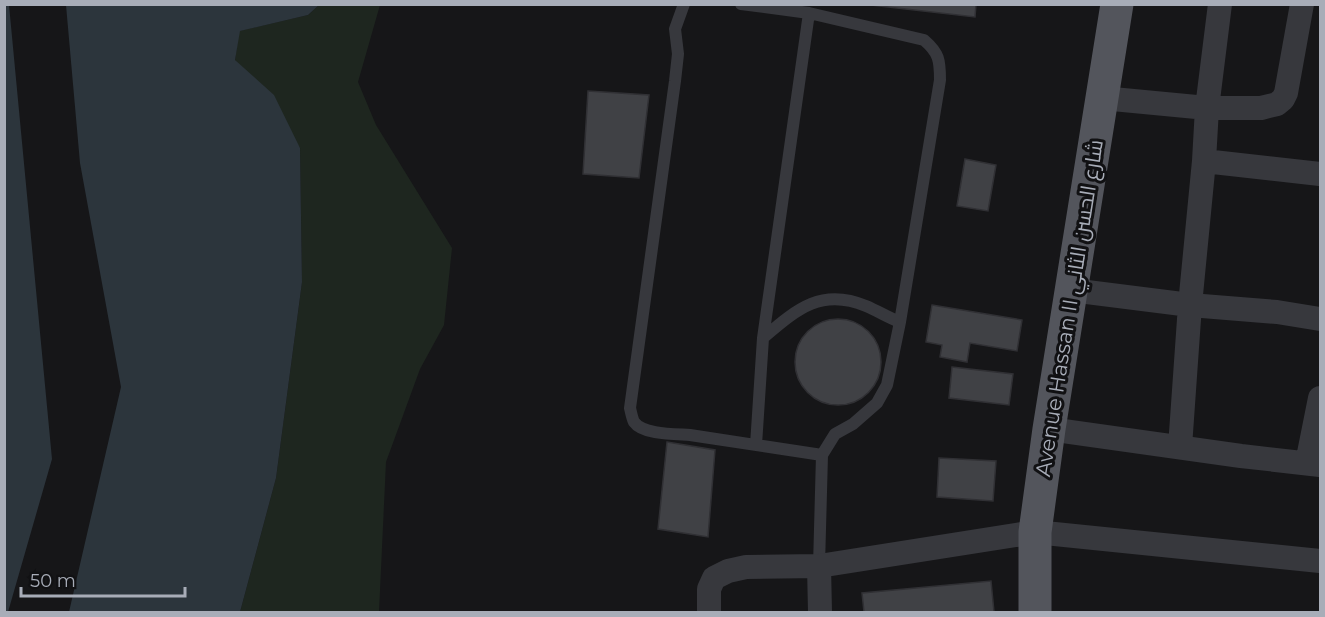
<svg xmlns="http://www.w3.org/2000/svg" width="1325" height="617" viewBox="0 0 1325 617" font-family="Montserrat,Cairo,sans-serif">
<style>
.green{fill:#1e261f}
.water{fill:#2c353c}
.building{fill:#404145;stroke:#303034;stroke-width:1.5}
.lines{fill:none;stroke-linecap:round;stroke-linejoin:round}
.service{stroke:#37383d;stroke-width:12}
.minor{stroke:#37383d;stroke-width:24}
.primary{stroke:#53555c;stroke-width:33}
.labels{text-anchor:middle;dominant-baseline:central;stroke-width:6;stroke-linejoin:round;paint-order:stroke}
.street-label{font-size:21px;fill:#a8adb8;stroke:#111113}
</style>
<rect width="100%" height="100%" fill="#161618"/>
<path class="green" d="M 319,5 L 380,5 L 358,82 L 376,125 L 452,248 L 444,325 L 420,369 L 386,462 L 379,612 L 240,612 L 276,478 L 302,282 L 300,148 L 235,60 L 239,31 L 308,15 Z"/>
<path class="water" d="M 4,5 L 9,5 L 52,459 L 8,612 L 4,612 Z
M 66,5 L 319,5 L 308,15 L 240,31 L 235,60 L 274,95 L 300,148 L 302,282 L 276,478 L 240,612 L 69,612 L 121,387 L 80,163 Z"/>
<path class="building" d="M 862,4 L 976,4 L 975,17 Z
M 588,91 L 649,95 L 639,178 L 583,174 Z
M 965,159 L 996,165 L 988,211 L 957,206 Z
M 932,305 L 1022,320 L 1017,351 L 970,343 L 967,362 L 940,357 L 942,345 L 926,342 Z
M795 362a43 43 0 1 1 86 0a43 43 0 1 1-86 0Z
M 952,367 L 1013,374 L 1009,405 L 949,398 Z
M 667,442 L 715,450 L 708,537 L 658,529 Z
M 939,458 L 996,461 L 993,501 L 937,497 Z
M 991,581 L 994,612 L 864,612 L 862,593 Z"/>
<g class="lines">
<path class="service" d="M 684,4 L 675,29 L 678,54 L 675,81 L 630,408 C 631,412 632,418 634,422 C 643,435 677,434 690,435 L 822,455
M 741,4 L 809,13 L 924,40 C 939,53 940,60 940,80 L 900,322
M 763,338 C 796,310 821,287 866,306 C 878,311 889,318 900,322 L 887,385 L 877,403 L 853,424 L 835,434 L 822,455 L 819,566
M 756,445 L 763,338 L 809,13"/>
<path class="minor" d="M 1102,98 L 1207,108 L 1261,108 L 1277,104 L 1283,99 L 1286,93 L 1302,4
M 1204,161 L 1320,174
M 1071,290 L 1190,305 L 1277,312 L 1320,319
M 1049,429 L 1241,456 L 1320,465
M 1180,447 L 1190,305 L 1204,161 L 1207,108 L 1220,4
M 1307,463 L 1320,398
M 819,566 L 820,612
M 709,612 L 709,589 L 714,578 L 728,571 L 746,567 L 819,566 L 1035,532 L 1320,561"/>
<path class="primary" d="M 1035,612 L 1035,532 L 1049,429 L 1117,4"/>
</g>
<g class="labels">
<g class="street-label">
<text transform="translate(1069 308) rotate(-81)">Avenue Hassan II شارع الحسن الثاني</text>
</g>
</g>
<rect width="1325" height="617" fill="none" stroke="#a8adb8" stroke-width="12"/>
<path d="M21 587v9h164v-9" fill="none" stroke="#a8adb8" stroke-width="3"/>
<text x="30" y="587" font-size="18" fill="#a8adb8" stroke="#111113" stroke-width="4.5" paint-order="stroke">50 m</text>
</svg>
